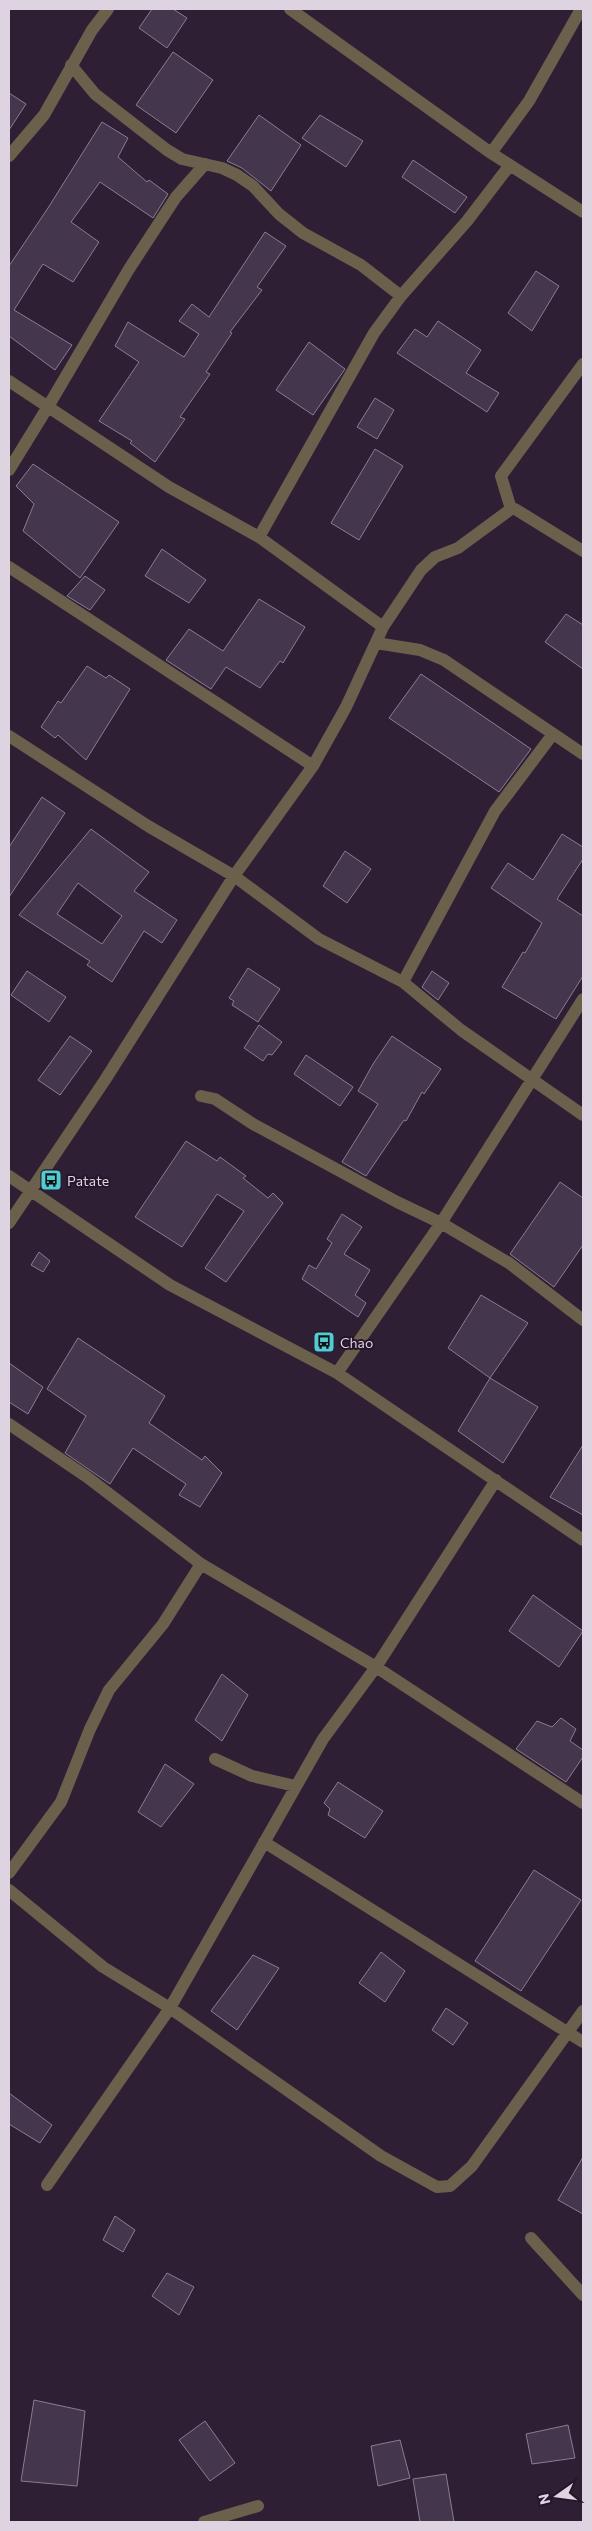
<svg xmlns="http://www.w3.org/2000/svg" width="592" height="2531" viewBox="0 0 592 2531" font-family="Commissioner,sans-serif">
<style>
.building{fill:#44364d;stroke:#8b7b94;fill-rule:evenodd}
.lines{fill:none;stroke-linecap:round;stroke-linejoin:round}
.minor{stroke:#6a604c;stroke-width:12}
.labels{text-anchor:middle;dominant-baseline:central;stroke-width:4;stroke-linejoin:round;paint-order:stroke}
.poi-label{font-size:14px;fill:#ddd3e1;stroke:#25162a;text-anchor:start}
</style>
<rect width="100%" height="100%" fill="#2f1f34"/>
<path class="building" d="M 152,9 L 173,9 L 187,18 L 167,48 L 139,28 Z
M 173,52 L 213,80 L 176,133 L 136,105 Z
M 9,93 L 26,104 L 9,130 Z
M 259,115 L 301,145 L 271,191 L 242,168 L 227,161 Z
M 320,115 L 363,141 L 346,167 L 302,138 Z
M 102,122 L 128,138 L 118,157 L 147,182 L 149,180 L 168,194 L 153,218 L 100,182 L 71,222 L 99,242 L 73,282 L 43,264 L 14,310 L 72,345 L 55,370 L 9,336 L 9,266 L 48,208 Z
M 413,160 L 467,197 L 455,213 L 402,177 Z
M 265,232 L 286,246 L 257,287 L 262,290 L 230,332 L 232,333 L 206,372 L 210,374 L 180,417 L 185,419 L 155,462 L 130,443 L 132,441 L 99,421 L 139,362 L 115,346 L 128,322 L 184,357 L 199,334 L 179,321 L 192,304 L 209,317 Z
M 536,271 L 559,286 L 532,331 L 508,313 Z
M 438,321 L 481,350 L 466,373 L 499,393 L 487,412 L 397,353 L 415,329 L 427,337 Z
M 309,342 L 345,369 L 313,415 L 276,390 Z
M 375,398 L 394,410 L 377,439 L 357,427 Z
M 375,449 L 403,466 L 359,540 L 331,523 Z
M 33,464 L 119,522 L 80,578 L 23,531 L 34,504 L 16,486 Z
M 162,549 L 206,580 L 189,603 L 145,576 Z
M 85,576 L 105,590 L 90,610 L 67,596 Z
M 259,599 L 305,627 L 283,663 L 280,661 L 260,688 L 226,667 L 211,689 L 166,660 L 189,629 L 223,651 Z
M 566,614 L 583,625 L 583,669 L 545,642 Z
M 87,666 L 106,678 L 109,675 L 130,689 L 86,760 L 58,735 L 55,738 L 41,727 L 58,701 L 61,703 Z
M 421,674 L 531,749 L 499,792 L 389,718 Z
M 42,797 L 65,813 L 9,897 L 9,847 Z
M 91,829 L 149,872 L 134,891 L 177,920 L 162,943 L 144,931 L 112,982 L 87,965 L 90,961 L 19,915 ZM 78,883 L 122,916 L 102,944 L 57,914 Z
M 562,834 L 583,847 L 583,859 L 557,899 L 583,916 L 583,976 L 556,1019 L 502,987 L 523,952 L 525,953 L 542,923 L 491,888 L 508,863 L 533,880 Z
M 345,851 L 371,869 L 347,903 L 323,886 Z
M 248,968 L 280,989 L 258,1022 L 232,1005 L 234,1001 L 229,998 Z
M 27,971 L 66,997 L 49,1022 L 11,995 Z
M 432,971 L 449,983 L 438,1000 L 422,987 Z
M 259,1025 L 282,1042 L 272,1055 L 268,1054 L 263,1061 L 244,1048 Z
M 70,1036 L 92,1051 L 60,1095 L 38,1080 Z
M 392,1036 L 441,1069 L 424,1094 L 422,1092 L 406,1121 L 404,1120 L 366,1176 L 342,1162 L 378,1104 L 358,1091 L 373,1064 Z
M 306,1055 L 353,1087 L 340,1106 L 294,1074 Z
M 186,1141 L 217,1161 L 220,1157 L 246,1176 L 243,1178 L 268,1198 L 273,1193 L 283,1203 L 226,1282 L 205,1268 L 244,1211 L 217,1194 L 182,1247 L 135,1217 Z
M 560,1182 L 583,1198 L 583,1245 L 554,1287 L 510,1254 Z
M 342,1214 L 362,1227 L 344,1254 L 370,1270 L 355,1295 L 366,1303 L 358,1317 L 302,1279 L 309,1265 L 316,1269 L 332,1243 L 327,1239 Z
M 39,1252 L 50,1261 L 43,1272 L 31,1265 Z
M 481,1295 L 528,1323 L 490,1378 L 448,1348 Z
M 78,1338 L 165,1396 L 149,1423 L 202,1460 L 205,1456 L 222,1473 L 200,1507 L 179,1495 L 186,1484 L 133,1448 L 110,1484 L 65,1453 L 86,1416 L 47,1389 Z
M 9,1363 L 43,1387 L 28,1414 L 9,1402 Z
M 490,1378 L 538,1407 L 503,1463 L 458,1431 Z
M 583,1445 L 583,1515 L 550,1497 Z
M 533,1595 L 583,1631 L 559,1667 L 509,1631 Z
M 222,1674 L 248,1695 L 222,1741 L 195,1720 Z
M 561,1718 L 576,1729 L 570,1741 L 583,1750 L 583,1757 L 566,1782 L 516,1749 L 537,1721 L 552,1727 Z
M 165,1764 L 194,1784 L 161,1827 L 138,1812 Z
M 338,1782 L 383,1811 L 365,1838 L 328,1815 L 330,1809 L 324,1803 Z
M 534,1870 L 581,1900 L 521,1991 L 475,1961 Z
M 381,1952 L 405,1971 L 385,2002 L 359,1983 Z
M 253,1955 L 279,1968 L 237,2030 L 211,2011 Z
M 446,2008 L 468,2023 L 453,2045 L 432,2030 Z
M 9,2093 L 52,2125 L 40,2143 L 9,2124 Z
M 583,2157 L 583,2214 L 558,2200 Z
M 115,2216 L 135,2230 L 123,2252 L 103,2240 Z
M 167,2273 L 194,2287 L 179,2315 L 152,2296 Z
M 34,2400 L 85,2411 L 77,2486 L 21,2481 Z
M 205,2421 L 235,2463 L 210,2481 L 179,2440 Z
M 568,2425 L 575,2458 L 532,2464 L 526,2434 Z
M 400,2440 L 410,2478 L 378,2486 L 371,2446 Z
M 446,2474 L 454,2522 L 420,2522 L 413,2479 Z"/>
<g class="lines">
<path class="minor" d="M 290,9 L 491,153 L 583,212
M 71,65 L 95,94 L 167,150 L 182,159 L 222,168 L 237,175 L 253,186 L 279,214 L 303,233 L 361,265 L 401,296
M 491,153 L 529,101 L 581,9
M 9,156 L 44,115 L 92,30 L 108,9
M 9,381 L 169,487 L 259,537 L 383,627
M 9,470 L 49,405 L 129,269 L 176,197 L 205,164
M 511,509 L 501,476 L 583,364
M 259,537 L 374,333 L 401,296 L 467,221 L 510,165
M 9,567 L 313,766
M 376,643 L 420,650 L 444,660 L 583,754
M 9,736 L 148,826 L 234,876 L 319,939 L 403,982 L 461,1030 L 583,1115
M 403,982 L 495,811 L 553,734
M 201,1096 L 215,1099 L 253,1124 L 397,1202 L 441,1223 L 509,1263 L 583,1320
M 9,1176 L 170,1285 L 337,1373 L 583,1540
M 9,1223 L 105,1080 L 234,876 L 313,766 L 346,707 L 383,627 L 421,570 L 435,557 L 458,548 L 511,509 L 515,509 L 583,551
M 337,1373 L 441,1223 L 583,999
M 9,1424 L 87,1477 L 201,1564 L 376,1667 L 583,1803
M 215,1759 L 252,1776 L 295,1786
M 264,1842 L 583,2042
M 9,1873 L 61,1802 L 90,1729 L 109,1690 L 163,1624 L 201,1564
M 9,1890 L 103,1967 L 170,2008 L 381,2156 L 437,2187 L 450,2186 L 472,2166 L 583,2011
M 47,2185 L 170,2008 L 323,1739 L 376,1667 L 496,1480
M 531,2238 L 583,2295
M 204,2522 L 258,2506"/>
</g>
<defs>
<g id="bus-square" transform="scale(1.125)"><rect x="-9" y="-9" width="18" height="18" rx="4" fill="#51ccd5" stroke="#25162a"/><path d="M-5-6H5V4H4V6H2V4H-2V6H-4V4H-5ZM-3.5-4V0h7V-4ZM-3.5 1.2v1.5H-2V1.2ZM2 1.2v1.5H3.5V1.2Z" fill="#111"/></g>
</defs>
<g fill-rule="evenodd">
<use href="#bus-square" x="51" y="1180"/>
<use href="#bus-square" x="324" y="1342"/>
</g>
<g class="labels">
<g class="poi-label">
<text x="67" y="1180">Patate</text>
<text x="340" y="1342">Chao</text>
</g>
</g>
<rect width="592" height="2531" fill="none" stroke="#ddd3e1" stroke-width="20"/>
<g transform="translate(557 2496) rotate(256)" stroke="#25162a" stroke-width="4" paint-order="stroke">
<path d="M0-4L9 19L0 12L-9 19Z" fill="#ddd3e1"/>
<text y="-8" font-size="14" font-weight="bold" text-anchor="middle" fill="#ddd3e1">N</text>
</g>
</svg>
